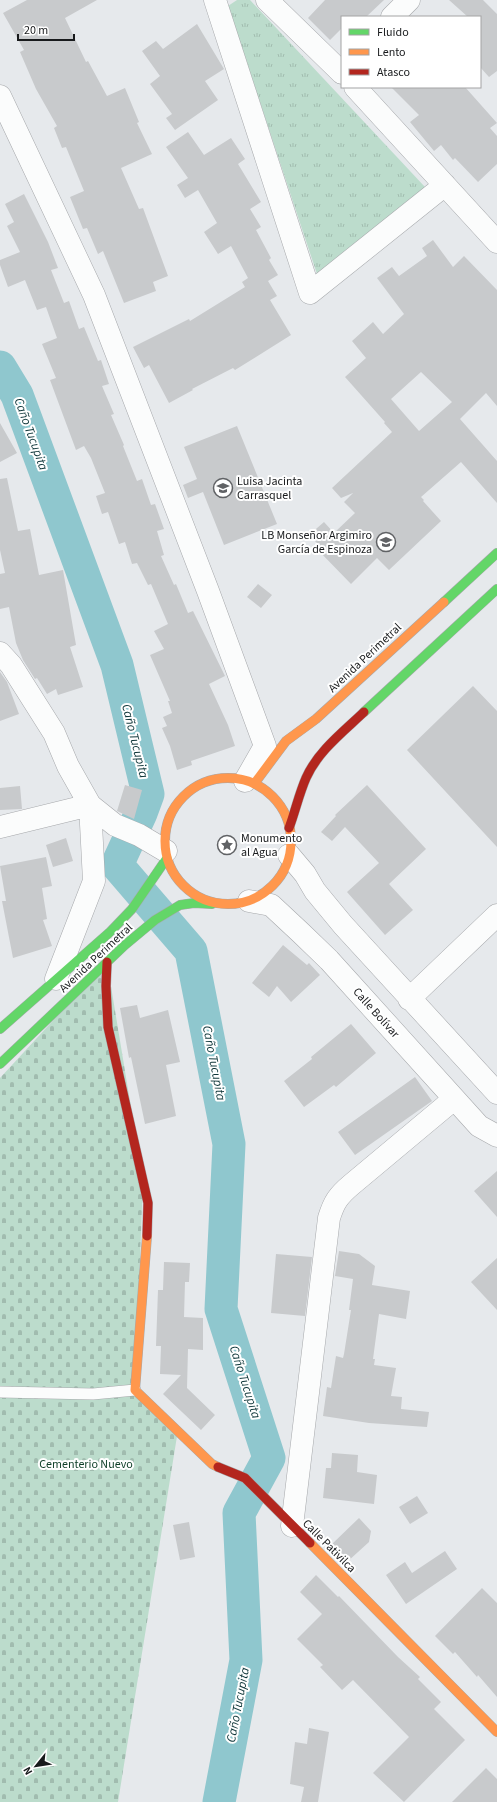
<svg xmlns="http://www.w3.org/2000/svg" width="497" height="1802" viewBox="0 0 497 1802" font-family="'Source Sans 3',sans-serif">
<style>
.grass{fill:url(#grass-tufts)}
.cemetery{fill:url(#cemetery-stones)}
.lines{fill:none;stroke-linecap:round;stroke-linejoin:round}
.river{stroke:#8fc7ce;stroke-width:33}
.building{fill:#c8cacc;fill-rule:evenodd}
.lane-casing{stroke:#a6a8ab;stroke-width:12}
.street-casing{stroke:#a6a8ab;stroke-width:23}
.fast-casing{stroke:#a6a8ab;stroke-width:10}
.slow-casing{stroke:#a6a8ab;stroke-width:10}
.jam-casing{stroke:#a6a8ab;stroke-width:10}
.lane{stroke:#fbfcfc;stroke-width:11}
.street{stroke:#fbfcfc;stroke-width:22}
.fast{stroke:#63d668;stroke-width:9}
.slow{stroke:#ff974d;stroke-width:9}
.jam{stroke:#b3261e;stroke-width:9}
.labels{text-anchor:middle;dominant-baseline:central;stroke-width:4;stroke-linejoin:round;paint-order:stroke}
.poi-label{font-size:12px;fill:#181a1c;stroke:#fff;text-anchor:start}
.street-label{font-size:12px;fill:#181a1c;stroke:#fff}
.park-label{font-size:12px;fill:#0d3e27;stroke:#fff}
.water-label{font-size:13px;font-style:italic;fill:#0e3639;stroke:#fff}
</style>
<defs>
<pattern id="grass-tufts" width="24" height="20" patternUnits="userSpaceOnUse"><rect width="24" height="20" fill="#bcdccc"/><path d="M3 7l-1-3M5 7V3M7 7l1-3M15 17l-1-3M17 17v-4M19 17l1-3" fill="none" stroke="#a1bcaf"/></pattern>
<pattern id="cemetery-stones" width="16" height="16" patternUnits="userSpaceOnUse"><rect width="16" height="16" fill="#bcdccc"/><path d="M2 7V4a2 2 0 0 1 4 0v3zM10 15v-3a2 2 0 0 1 4 0v3z" fill="#a1bcaf"/></pattern>
</defs>
<rect width="100%" height="100%" fill="#e6e9ec"/>
<path class="grass" d="M 237,0 L 250,0 L 425,187 L 317,274 L 228,6 Z"/>
<path class="cemetery" d="M 107,962 L 143,1180 L 135,1390 L 178,1430 L 118,1802 L 0,1802 L 0,1078 Z"/>
<g class="lines">
<path class="river" d="M 0,367 L 17,395 L 117,665 L 148,794 L 141,813 L 117,865 L 191,951 L 229,1144 L 221,1309 L 269,1458 L 239,1513 L 246,1660 L 219,1802"/>
</g>
<path class="building" d="M 27,0 L 97,0 L 65,18 L 86,62 L 88,61 L 107,96 L 125,88 L 139,122 L 137,123 L 152,154 L 121,168 L 139,209 L 143,208 L 168,276 L 153,282 L 156,291 L 124,303 L 103,251 L 98,254 L 87,228 L 83,229 L 70,197 L 84,191 L 66,147 L 62,148 L 54,128 L 57,126 L 36,89 L 20,52 L 24,50 L 3,13 Z
M 325,0 L 384,0 L 366,17 L 342,17 L 342,28 L 330,40 L 308,18 Z
M 449,0 L 483,0 L 497,14 L 497,71 L 489,77 L 480,67 L 480,17 L 468,17 Z
M 197,24 L 224,69 L 205,81 L 218,100 L 175,130 L 166,118 L 172,114 L 150,84 L 160,76 L 142,51 L 156,41 L 163,49 Z
M 391,87 L 465,87 L 497,123 L 490,128 L 497,136 L 497,164 L 478,182 L 455,158 L 453,160 L 441,145 L 434,151 L 410,122 L 419,115 Z
M 188,132 L 204,155 L 231,138 L 245,159 L 238,164 L 261,202 L 250,209 L 261,227 L 256,230 L 271,258 L 269,260 L 278,275 L 268,281 L 277,296 L 270,300 L 291,335 L 235,370 L 233,368 L 192,389 L 193,390 L 169,403 L 149,365 L 144,368 L 133,347 L 189,319 L 190,321 L 245,287 L 242,282 L 248,278 L 231,246 L 218,254 L 204,232 L 217,223 L 198,190 L 185,198 L 177,185 L 188,178 L 166,147 Z
M 24,194 L 48,242 L 58,268 L 51,270 L 64,303 L 69,301 L 79,329 L 84,327 L 98,361 L 101,360 L 109,384 L 102,386 L 114,414 L 111,415 L 124,445 L 123,446 L 137,481 L 142,479 L 151,505 L 155,504 L 164,529 L 157,531 L 164,555 L 161,556 L 174,585 L 176,584 L 188,613 L 193,611 L 225,676 L 209,684 L 228,725 L 235,746 L 191,761 L 192,765 L 177,770 L 170,746 L 162,728 L 167,726 L 163,717 L 172,713 L 168,701 L 170,701 L 150,655 L 164,649 L 154,631 L 168,624 L 151,584 L 148,585 L 137,563 L 132,564 L 125,542 L 119,544 L 108,512 L 102,514 L 96,496 L 105,493 L 91,458 L 84,446 L 76,450 L 50,380 L 56,378 L 42,344 L 57,338 L 46,307 L 37,310 L 25,280 L 8,287 L 0,265 L 0,260 L 20,252 L 7,226 L 14,222 L 5,204 Z
M 433,240 L 453,267 L 464,256 L 497,290 L 497,406 L 486,393 L 460,419 L 497,461 L 497,503 L 461,462 L 421,497 L 424,500 L 423,501 L 441,521 L 389,570 L 377,558 L 351,584 L 317,549 L 320,546 L 309,535 L 324,522 L 334,533 L 355,513 L 344,502 L 353,493 L 341,498 L 332,488 L 392,432 L 384,423 L 385,422 L 345,377 L 366,358 L 352,341 L 373,322 L 383,334 L 404,314 L 377,278 L 392,267 L 399,276 L 427,256 L 422,248 ZM 421,372 L 452,402 L 419,431 L 391,399 Z
M 0,423 L 17,453 L 0,462 Z
M 237,426 L 277,524 L 224,545 L 203,492 L 188,498 L 183,485 L 197,479 L 184,447 Z
M 7,478 L 18,531 L 30,529 L 39,575 L 63,570 L 76,645 L 70,647 L 83,687 L 58,695 L 56,689 L 47,694 L 37,678 L 35,679 L 23,660 L 16,643 L 9,607 L 0,609 L 0,574 L 5,573 L 0,550 L 0,479 Z
M 258,584 L 272,595 L 261,608 L 247,597 Z
M 0,672 L 7,682 L 19,714 L 0,721 Z
M 473,686 L 497,711 L 497,847 L 407,750 Z
M 125,785 L 142,790 L 134,819 L 117,811 Z
M 367,785 L 426,849 L 389,884 L 413,910 L 385,935 L 347,892 L 379,863 L 345,827 L 332,841 L 321,832 L 336,816 L 335,815 Z
M 20,786 L 22,809 L 0,810 L 0,788 Z
M 66,838 L 73,861 L 53,867 L 46,845 Z
M 46,857 L 52,886 L 42,888 L 47,919 L 43,920 L 52,946 L 13,958 L 2,901 L 6,901 L 0,866 Z
M 283,945 L 307,965 L 309,963 L 320,975 L 291,1002 L 277,986 L 269,997 L 252,983 Z
M 137,1005 L 140,1018 L 168,1010 L 180,1062 L 166,1065 L 176,1116 L 145,1124 L 131,1057 L 129,1058 L 120,1008 Z
M 351,1024 L 376,1053 L 336,1087 L 334,1085 L 304,1107 L 284,1081 L 312,1059 L 311,1057 Z
M 415,1077 L 432,1101 L 355,1155 L 338,1132 Z
M 497,1171 L 497,1217 L 474,1191 Z
M 339,1251 L 359,1254 L 375,1266 L 372,1285 L 410,1291 L 406,1319 L 379,1314 L 373,1359 L 375,1359 L 374,1365 L 396,1368 L 391,1396 L 402,1397 L 401,1409 L 429,1412 L 427,1427 L 369,1423 L 323,1416 L 327,1387 L 331,1388 L 336,1356 L 343,1358 L 344,1354 L 351,1310 L 349,1310 L 353,1279 L 335,1276 Z
M 276,1254 L 312,1257 L 305,1316 L 271,1313 Z
M 497,1258 L 497,1310 L 471,1282 Z
M 164,1262 L 190,1263 L 189,1282 L 185,1282 L 184,1317 L 203,1318 L 203,1350 L 188,1349 L 187,1388 L 215,1415 L 201,1430 L 163,1394 L 181,1375 L 160,1374 L 161,1346 L 156,1346 L 158,1290 L 163,1290 Z
M 332,1453 L 358,1455 L 357,1472 L 377,1475 L 374,1504 L 323,1498 L 326,1468 L 331,1468 Z
M 417,1496 L 428,1513 L 410,1524 L 399,1507 Z
M 359,1518 L 371,1531 L 369,1542 L 347,1562 L 331,1545 Z
M 189,1522 L 195,1557 L 180,1560 L 173,1525 Z
M 445,1551 L 457,1569 L 406,1604 L 386,1575 L 405,1562 L 412,1573 Z
M 316,1575 L 338,1597 L 339,1596 L 398,1657 L 420,1677 L 418,1679 L 441,1702 L 434,1709 L 465,1740 L 404,1802 L 373,1773 L 409,1737 L 353,1680 L 342,1690 L 320,1667 L 323,1665 L 297,1639 L 322,1614 L 300,1592 Z
M 482,1588 L 497,1603 L 497,1697 L 478,1675 L 477,1677 L 455,1652 L 453,1654 L 435,1636 Z
M 309,1728 L 329,1732 L 318,1802 L 301,1802 L 304,1787 L 290,1784 L 295,1742 L 307,1744 Z
M 486,1768 L 497,1779 L 497,1802 L 452,1802 Z"/>
<g class="lines">
<g class="lane-casing">
<path id="lane" d="M 0,1392 L 93,1394 L 135,1390"/>
</g>
<g class="street-casing">
<path id="street" d="M 215,0 L 310,293 L 445,185
M 267,0 L 342,73
M 392,17 L 409,0
M 355,87 L 497,242
M 0,96 L 94,295 L 208,591 L 265,746 L 245,781
M 0,653 L 11,665 L 54,733 L 68,766 L 90,805 L 115,825 L 139,835 L 166,851
M 0,827 L 90,805 L 94,881 L 56,979
M 289,855 L 305,874 L 315,891 L 343,925 L 497,1093
M 249,901 L 271,905 L 301,933 L 329,960 L 479,1126 L 497,1136
M 409,999 L 497,915
M 292,1526 L 329,1218 C 334,1202 338,1196 351,1185 L 454,1099"/>
</g>
<g class="fast-casing">
<path id="fast" d="M 444,602 L 497,553
M 364,712 L 497,589
M 0,1029 L 110,932 L 132,909 L 167,858
M 0,1064 L 125,945 L 155,920 L 180,905 L 194,903 L 212,904"/>
</g>
<g class="slow-casing">
<path id="slow" d="M165 841a63 63 0 1 1 126 0a63 63 0 1 1-126 0Z
M 254,784 L 286,741 L 316,719 L 444,602
M 147,1236 L 135,1390 L 212,1464 L 218,1467
M 310,1543 L 497,1732"/>
</g>
<g class="jam-casing">
<path id="jam" d="M 289,828 C 295,812 299,794 306,778 C 318,751 343,732 364,712
M 107,962 L 106,986 L 108,1027 L 148,1203 L 147,1236
M 218,1467 L 245,1478 L 310,1543"/>
</g>
<use href="#lane" class="lane"/>
<use href="#street" class="street"/>
<use href="#fast" class="fast"/>
<use href="#slow" class="slow"/>
<use href="#jam" class="jam"/>
</g>
<defs>
<g id="school-ring" transform="scale(1)"><circle r="9.5" fill="#fff" stroke="#606265" stroke-width="1.5"/><path d="M0-5L7-2L0 1L-7-2ZM-4 1L0 2.5L4 1V4Q0 6-4 4Z" fill="#606265"/></g>
<g id="sight-ring" transform="scale(1)"><circle r="9.5" fill="#fff" stroke="#606265" stroke-width="1.5"/><path d="M0-6L1.8-2.2L6-1.7L2.9 1.2L3.7 5.4L0 3.3L-3.7 5.4L-2.9 1.2L-6-1.7L-1.8-2.2Z" fill="#606265"/></g>
</defs>
<g fill-rule="evenodd">
<use href="#school-ring" x="223" y="488"/>
<use href="#school-ring" x="386" y="542"/>
<use href="#sight-ring" x="227" y="845"/>
</g>
<g class="labels">
<g class="poi-label">
<text x="237" y="481">Luisa Jacinta<tspan x="237" dy="14">Carrasquel</tspan></text>
<text x="372" y="535" text-anchor="end">LB Monseñor Argimiro<tspan x="372" dy="14">García de Espinoza</tspan></text>
<text x="241" y="838">Monumento<tspan x="241" dy="14">al Agua</tspan></text>
</g>
<g class="street-label">
<text transform="translate(365 658) rotate(-43)">Avenida Perimetral</text>
<text transform="translate(96 958) rotate(-43)">Avenida Perimetral</text>
<text transform="translate(376 1013) rotate(48)">Calle Bolívar</text>
<text transform="translate(329 1546) rotate(45)">Calle Pativilca</text>
</g>
<g class="park-label">
<text x="86" y="1464">Cementerio Nuevo</text>
</g>
<g class="water-label">
<text transform="translate(31 434) rotate(70)">Caño Tucupita</text>
<text transform="translate(135 741) rotate(76)">Caño Tucupita</text>
<text transform="translate(214 1063) rotate(79)">Caño Tucupita</text>
<text transform="translate(245 1382) rotate(72)">Caño Tucupita</text>
<text transform="translate(238 1705) rotate(-79)">Caño Tucupita</text>
</g>
</g>
<rect x="341" y="16" width="140" height="72" fill="#ffffff" stroke="#a3a3a4"/>
<rect x="349" y="29" width="20" height="6" fill="#63d668" stroke="#a3a3a4"/>
<text x="377" y="36" font-size="12" fill="#181a1c">Fluido</text>
<rect x="349" y="49" width="20" height="6" fill="#ff974d" stroke="#a3a3a4"/>
<text x="377" y="56" font-size="12" fill="#181a1c">Lento</text>
<rect x="349" y="69" width="20" height="6" fill="#b3261e" stroke="#a3a3a4"/>
<text x="377" y="76" font-size="12" fill="#181a1c">Atasco</text>
<g transform="translate(36 1766) rotate(240)" stroke="#ffffff" stroke-width="3" paint-order="stroke">
<path d="M0-3L7 15L0 10L-7 15Z" fill="#181a1c"/>
<text y="-6" font-size="11" font-weight="bold" text-anchor="middle" fill="#181a1c">N</text>
</g>
<path d="M18 34v6h56v-6" fill="none" stroke="#181a1c" stroke-width="2"/>
<text x="24" y="34" font-size="12" fill="#181a1c" stroke="#ffffff" stroke-width="3" paint-order="stroke">20 m</text>
</svg>
